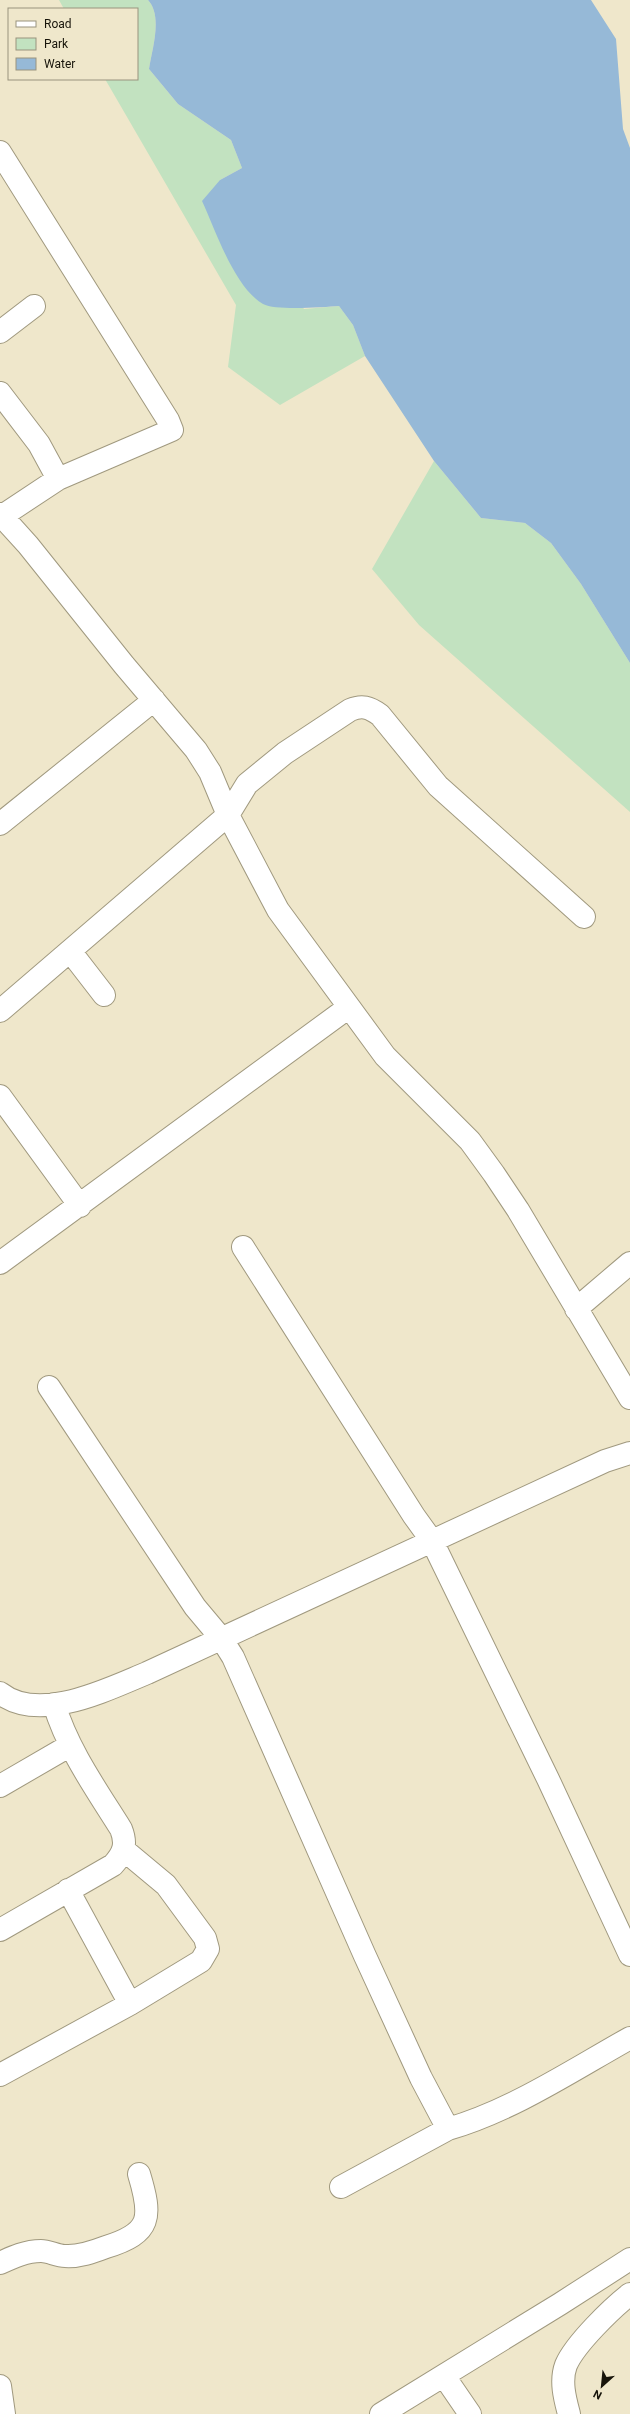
<svg xmlns="http://www.w3.org/2000/svg" width="630" height="2414" viewBox="0 0 630 2414" font-family="Roboto,sans-serif">
<style>
.green{fill:#c2e2c0}
.water{fill:#96b9d7}
.lines{fill:none;stroke-linecap:round;stroke-linejoin:round}
.minor-casing{stroke:#a0997f;stroke-width:24}
.minor{stroke:#fff;stroke-width:22}
</style>
<rect width="100%" height="100%" fill="#efe7cb"/>
<path class="green" d="M 59,0 L 148,0 C 163,16 152,49 149,69 L 178,104 L 231,140 L 242,168 L 220,180 L 304,309 L 339,306 L 353,325 L 365,356 L 280,405 L 228,367 L 236,305 L 105,79 L 137,79 L 137,9 L 64,9 Z
M 434,461 L 481,518 L 525,523 L 551,543 L 581,584 L 630,663 L 630,812 L 419,625 L 372,569 Z"/>
<path class="water" d="M 148,0 L 591,0 L 616,39 L 623,129 L 630,148 L 630,663 L 581,584 L 551,543 L 525,523 L 481,518 L 434,461 L 365,356 L 353,325 L 339,306 C 324,307 276,311 263,304 C 234,287 216,231 202,201 L 220,180 L 242,168 L 231,140 L 178,104 L 149,69 C 152,49 163,16 148,0 Z"/>
<g class="lines">
<g class="minor-casing">
<path id="minor" d="M 0,152 L 168,420 L 172,430 L 58,479 L 2,516
M 0,332 L 34,306
M 0,393 L 39,444 L 58,479
M 0,514 L 28,545 L 124,665 L 196,750 L 210,772 L 228,815 L 278,910 L 385,1056 L 470,1141 L 494,1174 L 518,1210 L 630,1398
M 0,824 L 154,700
M 70,951 L 104,995
M 0,1011 L 228,815 L 247,784 L 285,753 L 350,710 C 362,705 369,707 380,715 L 438,786 L 584,917
M 0,1096 L 80,1206
M 243,1247 L 414,1516 L 432,1541 L 548,1779 L 630,1955
M 0,1263 L 349,1007
M 576,1309 L 630,1263
M 49,1387 L 195,1607 L 221,1638 L 233,1657 L 365,1956 L 421,2078 L 448,2129 C 513,2110 571,2071 630,2038
M 0,1693 C 39,1724 108,1689 147,1673 L 605,1461 L 630,1453
M 0,1786 L 69,1746
M 68,1890 L 130,2004
M 0,1930 L 113,1865 C 124,1853 127,1844 121,1829 C 96,1789 68,1750 54,1704
M 0,2075 L 130,2004 L 201,1961 L 208,1949 L 205,1938 L 166,1885 L 124,1850
M 341,2187 L 448,2129
M 0,2263 C 13,2257 26,2251 41,2251 C 49,2251 57,2256 65,2256 C 79,2257 93,2252 106,2247 C 152,2233 152,2217 139,2174
M 444,2376 L 470,2414
M 0,2386 L 4,2414
M 381,2414 L 560,2304 L 630,2259
M 569,2414 C 565,2399 560,2381 566,2365 C 575,2344 612,2308 630,2294"/>
</g>
<use href="#minor" class="minor"/>
</g>
<rect x="8" y="8" width="130" height="72" fill="#efe7cb" stroke="#99937e"/>
<rect x="16" y="21" width="20" height="6" fill="#ffffff" stroke="#99937e"/>
<text x="44" y="28" font-size="12" fill="#17140a">Road</text>
<rect x="16" y="38" width="20" height="12" fill="#c2e2c0" stroke="#99937e"/>
<text x="44" y="48" font-size="12" fill="#17140a">Park</text>
<rect x="16" y="58" width="20" height="12" fill="#96b9d7" stroke="#99937e"/>
<text x="44" y="68" font-size="12" fill="#17140a">Water</text>
<g transform="translate(602 2386) rotate(207)" stroke="#efe7cb" stroke-width="3" paint-order="stroke">
<path d="M0-3L7 15L0 10L-7 15Z" fill="#17140a"/>
<text y="-6" font-size="11" font-weight="bold" text-anchor="middle" fill="#17140a">N</text>
</g>
</svg>
